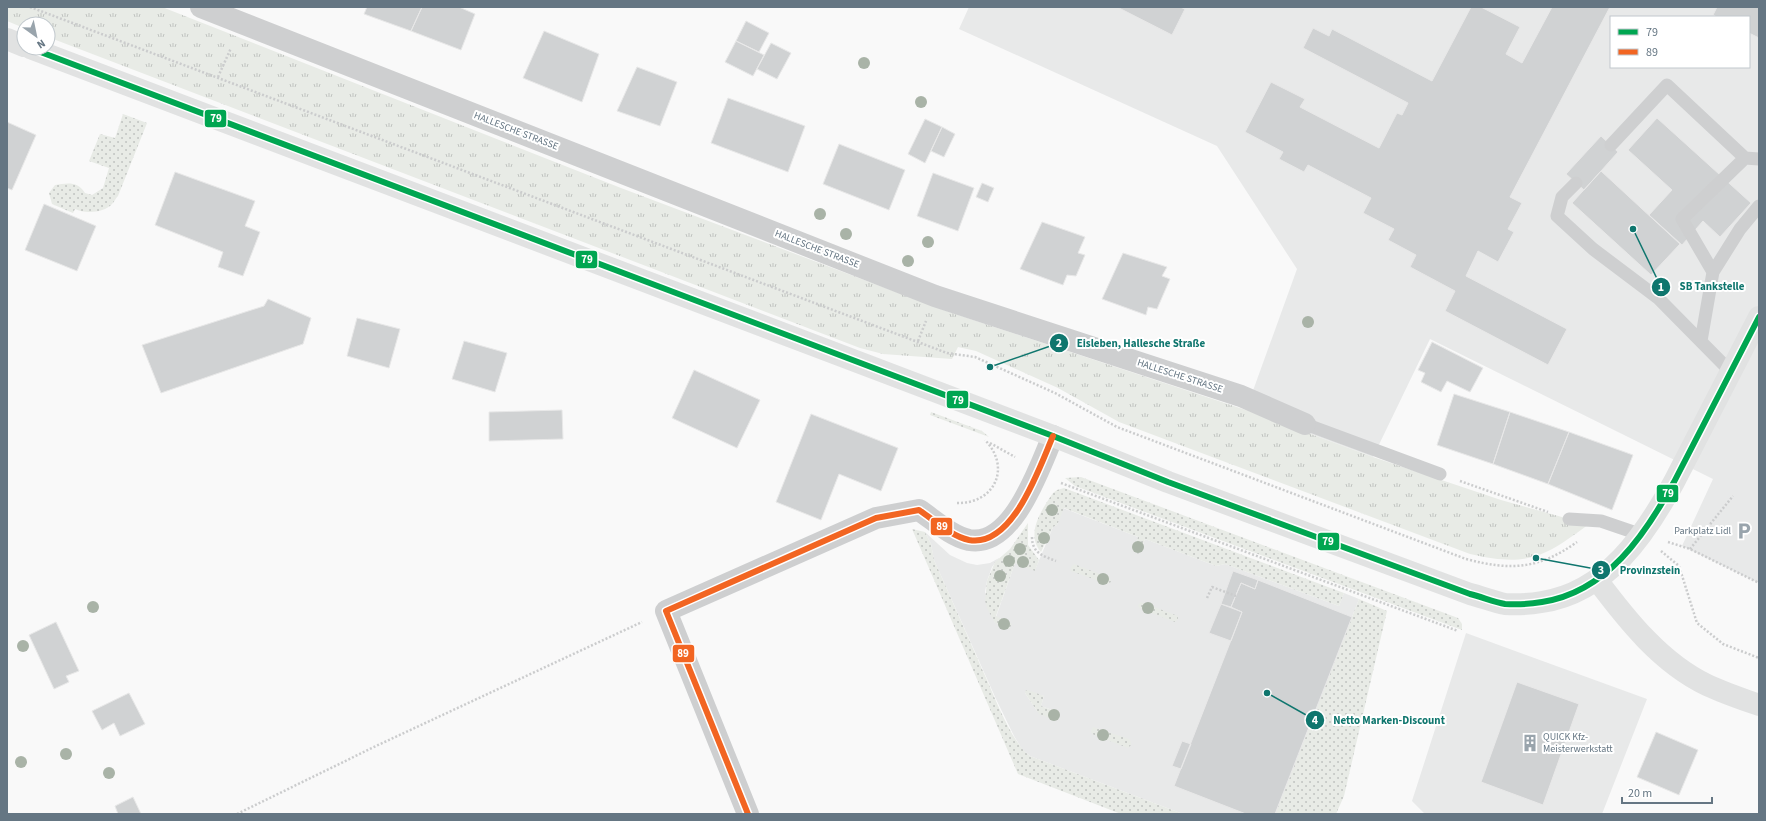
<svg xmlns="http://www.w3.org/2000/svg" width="1766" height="821" viewBox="0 0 1766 821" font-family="'Source Sans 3',sans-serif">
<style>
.built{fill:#e8e9e9;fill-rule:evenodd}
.grass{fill:url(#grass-dots)}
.park{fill:url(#park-tufts)}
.building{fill:#d0d2d3;stroke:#e8e8e8}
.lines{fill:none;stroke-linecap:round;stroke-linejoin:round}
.path{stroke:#cbcccd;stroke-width:2.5;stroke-dasharray:2 2;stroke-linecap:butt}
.lane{stroke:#cecfd0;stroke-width:13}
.street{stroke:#cecfd0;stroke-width:22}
.secondary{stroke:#e1e2e2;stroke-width:22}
.bus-1-casing{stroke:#fff;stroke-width:9}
.bus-2-casing{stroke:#fff;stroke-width:9}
.bus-1{stroke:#00a651;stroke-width:6}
.bus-2{stroke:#f26522;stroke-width:6}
.tree{fill:#a9b3a7}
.labels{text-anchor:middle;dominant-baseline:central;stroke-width:4;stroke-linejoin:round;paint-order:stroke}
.street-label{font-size:10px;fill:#657683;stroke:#fff}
.poi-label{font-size:10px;fill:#657683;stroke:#fff;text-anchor:end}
.leader{fill:none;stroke:#0f766e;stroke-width:1.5}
.callout-dot{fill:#0f766e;stroke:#fff;stroke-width:1.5}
.mark-label{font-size:12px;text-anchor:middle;font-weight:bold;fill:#fff}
.callout-label{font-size:11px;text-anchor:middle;font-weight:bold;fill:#0f766e;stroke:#fff;stroke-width:4;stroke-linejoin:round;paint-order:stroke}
.line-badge{stroke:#fff;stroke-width:1.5}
.badge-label{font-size:11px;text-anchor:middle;font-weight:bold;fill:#fff}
</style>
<defs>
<pattern id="grass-dots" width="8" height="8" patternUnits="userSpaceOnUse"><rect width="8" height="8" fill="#e8ebe6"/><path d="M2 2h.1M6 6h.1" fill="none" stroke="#c0c3c0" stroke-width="1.8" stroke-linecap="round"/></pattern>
<pattern id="park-tufts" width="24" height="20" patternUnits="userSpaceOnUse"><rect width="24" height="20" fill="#e8ebe6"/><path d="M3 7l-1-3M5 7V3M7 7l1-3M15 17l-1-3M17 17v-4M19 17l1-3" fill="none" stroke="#c0c3c0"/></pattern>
</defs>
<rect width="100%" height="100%" fill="#f9f9f9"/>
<path class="built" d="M 969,7 L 1759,7 L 1759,583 L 1682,546 L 1713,479 L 1430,339 L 1373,457 L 1246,410 L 1297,269 L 1217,146 L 959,29 ZM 1611,17 L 1749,17 L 1749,67 L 1611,67 Z
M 1063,508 L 1138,537 L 1134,549 L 1140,552 L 1145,539 L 1216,566 L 1225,564 L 1339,606 L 1344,593 L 1359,599 L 1275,814 L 1183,814 L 1030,756 L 1022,749 L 1014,736 L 996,699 L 934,560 L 931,544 L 925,532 L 950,555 L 967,563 L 977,565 L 990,563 L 999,558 L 992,567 L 987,581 L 985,592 L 995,623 L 1010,622 L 996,617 L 1015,563 L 1035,570 L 1053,527 L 1057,525 ZM 1025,691 L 1044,696 L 1041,706 L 1058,712 L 1060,714 L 1058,719 L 1037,711 L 1025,693 Z
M 1466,633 L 1647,699 L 1602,814 L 1425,814 L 1412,801 Z"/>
<path class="grass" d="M 123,114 L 147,123 L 118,196 C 116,198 114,202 112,204 C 104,213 85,214 75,209 L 73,213 L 52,204 L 49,193 L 55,185 C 67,183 78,181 85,193 L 92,195 L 103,188 L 109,168 L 89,161 L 100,134 L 115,138 Z
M 931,412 L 982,431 L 989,437 L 930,415 Z
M 1081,477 L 1458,618 L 1462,624 L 1462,630 L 1075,486 L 1065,478 Z
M 1064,488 L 1344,593 L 1339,606 L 1225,564 L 1216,566 L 1145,539 L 1140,552 L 1138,554 L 1135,552 L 1134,549 L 1138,537 L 1064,508 L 1057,525 L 1053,527 L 1041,552 C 1025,534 1042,509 1053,493 L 1057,490 Z
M 1028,523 L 1028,545 L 1039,560 L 1035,571 L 1015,563 L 996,616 L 1012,624 L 1009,629 L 995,623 L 988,610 L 985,601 L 987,581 L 995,562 L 1010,549 Z
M 912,529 L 925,532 L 931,544 L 934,560 C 950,596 966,632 982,669 C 993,692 1010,741 1030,756 L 1183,814 L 1121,814 L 1018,774 Z
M 1074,564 L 1110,578 L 1111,582 L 1107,584 L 1071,571 L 1071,567 Z
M 1359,599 L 1387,611 L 1344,796 L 1336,814 L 1275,814 Z
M 1141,602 L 1178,616 L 1178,619 L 1175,622 L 1139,608 L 1138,605 Z
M 1028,690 L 1044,696 L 1041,706 L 1058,712 L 1060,714 L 1058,719 L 1055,720 L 1039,714 L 1025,693 L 1025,691 Z
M 1093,727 L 1129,739 L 1131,742 L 1131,745 L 1128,748 L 1092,734 L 1091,731 Z"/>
<path class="park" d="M 7,7 L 162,7 L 621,188 L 949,312 L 1246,410 L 1373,457 L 1501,500 L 1569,519 L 1593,521 C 1546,556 1530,568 1470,554 L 1119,422 L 1058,388 L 976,351 L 958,347 L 952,359 L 883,354 L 860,348 L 48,37 L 48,24 L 24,24 L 24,28 L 7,21 Z"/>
<path class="building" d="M 367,7 L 422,7 L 411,31 L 364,14 Z
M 422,7 L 459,7 L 475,14 L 461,50 L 411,31 Z
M 1117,7 L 1180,7 L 1185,9 L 1172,35 Z
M 1471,7 L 1481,7 L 1520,27 L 1506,54 L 1522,63 L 1552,7 L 1610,7 L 1510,197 L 1522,203 L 1508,229 L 1514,232 L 1498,262 L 1478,251 L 1466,276 L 1567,329 L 1548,365 L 1445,311 L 1455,291 L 1410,267 L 1416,255 L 1388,240 L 1394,229 L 1363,213 L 1371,198 L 1308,165 L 1304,172 L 1279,159 L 1283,152 L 1245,132 L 1271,82 L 1305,99 L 1300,107 L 1379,148 L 1397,113 L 1402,115 L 1408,103 L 1303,48 L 1313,28 L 1329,36 L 1332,29 L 1432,81 Z
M 1717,7 L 1759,7 L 1759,38 L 1749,33 L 1749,17 L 1717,17 L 1713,15 Z
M 746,21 L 769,33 L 759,52 L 736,41 Z
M 544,31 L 599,54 L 582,102 L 523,78 Z
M 736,41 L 764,55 L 753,76 L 725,62 Z
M 771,43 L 791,53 L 777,79 L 757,69 Z
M 637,67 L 677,82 L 660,126 L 617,111 Z
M 728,98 L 805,126 L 788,172 L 711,143 Z
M 1657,118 L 1751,203 L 1720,237 L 1703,221 L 1682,245 L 1649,215 L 1672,190 L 1628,150 Z
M 925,119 L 942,127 L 925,163 L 908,154 Z
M 7,122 L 36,135 L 12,190 L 7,188 Z
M 942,127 L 955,134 L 944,157 L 931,151 Z
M 1601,136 L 1618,152 L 1584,190 L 1566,174 Z
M 839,144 L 905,170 L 889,210 L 823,184 Z
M 1601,171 L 1680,244 L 1651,275 L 1572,203 Z
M 175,172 L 255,201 L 245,226 L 260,232 L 243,276 L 218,267 L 223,252 L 155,225 Z
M 933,173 L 974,188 L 958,231 L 917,216 Z
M 982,183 L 994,188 L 988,202 L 976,197 Z
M 44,204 L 96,226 L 77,271 L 25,250 Z
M 1042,222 L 1085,237 L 1078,253 L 1085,255 L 1076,276 L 1067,275 L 1063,285 L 1020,269 Z
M 1123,253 L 1167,267 L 1162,276 L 1170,279 L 1157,309 L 1148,307 L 1146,315 L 1102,299 Z
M 268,299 L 311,318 L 303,344 L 161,393 L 142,345 L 264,306 Z
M 357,318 L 400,329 L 389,368 L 347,356 Z
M 464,341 L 507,353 L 495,392 L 452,379 Z
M 1432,342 L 1483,368 L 1470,392 L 1447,381 L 1441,392 L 1421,382 L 1425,373 L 1418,370 Z
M 694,370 L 760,400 L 737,448 L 672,418 Z
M 1454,394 L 1510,412 L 1493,464 L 1437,445 Z
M 562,410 L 563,439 L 489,441 L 489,412 Z
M 1510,412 L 1569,432 L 1548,484 L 1493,464 Z
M 811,414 L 898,448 L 881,491 L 839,474 L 821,520 L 776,502 Z
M 1569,432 L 1633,455 L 1612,510 L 1548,484 Z
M 1233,571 L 1258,580 L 1255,589 L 1241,583 L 1231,607 L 1221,604 Z
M 1258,580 L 1352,617 L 1275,814 L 1246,814 L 1174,786 L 1242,612 L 1231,607 L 1241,583 L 1255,589 Z
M 1221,604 L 1242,612 L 1231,641 L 1209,633 Z
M 56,622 L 79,671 L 66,676 L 69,682 L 54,689 L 29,635 Z
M 1517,682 L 1579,704 L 1543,805 L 1481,782 Z
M 129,693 L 145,724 L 120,736 L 114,723 L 102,730 L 92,711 Z
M 1656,732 L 1698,750 L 1679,795 L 1637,777 Z
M 1182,741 L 1191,744 L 1181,769 L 1172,766 Z
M 133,797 L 141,814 L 118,814 L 115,806 Z"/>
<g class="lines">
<path class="path" d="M 30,7 L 947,353 L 975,357 L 1055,393 L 1117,427 L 1466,559 C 1511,571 1539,569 1577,542
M 218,77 L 231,48
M 918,341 L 926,321
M 990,443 L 1015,457
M 1460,481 L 1548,512
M 1061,483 L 1458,631
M 957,503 C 994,504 1012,468 985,440
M 1032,537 C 1032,553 1043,556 1056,561
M 1668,542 L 1690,549 L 1759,583
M 1690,549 L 1733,496
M 1661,551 L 1679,566 L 1697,623 L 1723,644 L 1759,658
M 1207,598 L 1212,587 L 1236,596
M 237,814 L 376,746 L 642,622"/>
<path class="lane" d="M 1611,145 L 1667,85 L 1745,158 L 1759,159
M 1576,183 L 1562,197 L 1557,216 L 1593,249 L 1658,298 L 1731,372
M 1713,272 L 1682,219 L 1745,158
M 1701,341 L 1713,272 L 1740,229 L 1759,206
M 1305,424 L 1440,474
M 1569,519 L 1601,521 L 1642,535"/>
<path class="street" d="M 201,7 L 935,296 L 1241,396 L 1305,424
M 748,814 L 666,611 L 876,518 L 919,510 C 934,520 951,536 969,540 C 1013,548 1039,468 1053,436"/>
<path class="secondary" d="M 7,39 L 24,46
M 30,48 L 1053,436 L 1168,482 L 1470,594 C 1482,597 1494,602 1505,604 C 1518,605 1530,604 1542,602 C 1607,592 1645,535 1674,482 L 1759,317
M 1597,580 C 1627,620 1661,663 1707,685 C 1724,693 1742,699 1759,705"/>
<g class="bus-1-casing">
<path id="bus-1" d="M 30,48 L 1053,436 L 1168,482 L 1470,594 C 1482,597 1494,602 1505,604 C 1518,605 1530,604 1542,602 C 1607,592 1645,535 1674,482 L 1759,317"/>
</g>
<g class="bus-2-casing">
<path id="bus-2" d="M 748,814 L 666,611 L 876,518 L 919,510 C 934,520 951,536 969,540 C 1013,548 1039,468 1053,436"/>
</g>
<use href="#bus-1" class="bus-1"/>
<use href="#bus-2" class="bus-2"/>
</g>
<g class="tree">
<circle cx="864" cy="63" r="6"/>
<circle cx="921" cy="102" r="6"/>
<circle cx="820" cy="214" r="6"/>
<circle cx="846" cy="234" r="6"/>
<circle cx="928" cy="242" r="6"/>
<circle cx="908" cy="261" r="6"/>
<circle cx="1308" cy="322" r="6"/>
<circle cx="1052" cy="510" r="6"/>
<circle cx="1044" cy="538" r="6"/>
<circle cx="1138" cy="547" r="6"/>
<circle cx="1020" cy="549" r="6"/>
<circle cx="1009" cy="561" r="6"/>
<circle cx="1023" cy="562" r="6"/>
<circle cx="1000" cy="576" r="6"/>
<circle cx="1103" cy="579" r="6"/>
<circle cx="93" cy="607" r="6"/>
<circle cx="1148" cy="608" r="6"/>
<circle cx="1004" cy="624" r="6"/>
<circle cx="23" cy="646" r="6"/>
<circle cx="1054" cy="715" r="6"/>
<circle cx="1103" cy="735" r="6"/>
<circle cx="66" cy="754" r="6"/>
<circle cx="21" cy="762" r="6"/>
<circle cx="109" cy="773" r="6"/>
</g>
<defs>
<g id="parking-bare" transform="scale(1.38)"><path d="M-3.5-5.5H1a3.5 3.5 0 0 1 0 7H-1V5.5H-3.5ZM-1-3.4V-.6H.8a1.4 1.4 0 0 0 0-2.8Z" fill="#99a4ac" stroke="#fff" stroke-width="2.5" paint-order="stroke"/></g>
<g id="building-bare" transform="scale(1.38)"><path d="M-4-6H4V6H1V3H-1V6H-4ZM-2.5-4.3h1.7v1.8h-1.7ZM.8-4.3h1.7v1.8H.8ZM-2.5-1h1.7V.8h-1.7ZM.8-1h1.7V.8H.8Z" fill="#99a4ac" stroke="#fff" stroke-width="2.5" paint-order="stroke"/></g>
</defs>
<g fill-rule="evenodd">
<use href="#parking-bare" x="1744" y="531"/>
<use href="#building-bare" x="1530" y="743"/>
</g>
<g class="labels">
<g class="street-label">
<text transform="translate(516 131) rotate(21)">HALLESCHE STRASSE</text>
<text transform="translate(817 249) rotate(21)">HALLESCHE STRASSE</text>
<text transform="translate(1180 376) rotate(18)">HALLESCHE STRASSE</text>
</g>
<g class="poi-label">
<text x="1731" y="531">Parkplatz Lidl</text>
<text x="1543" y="737" text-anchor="start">QUICK Kfz-<tspan x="1543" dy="12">Meisterwerkstatt</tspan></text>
</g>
</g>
<path class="leader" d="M1633 229L1661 287M990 367L1059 343M1536 558L1601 570M1267 693L1315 720"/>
<g class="callout-dot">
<circle cx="1633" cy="229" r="4"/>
<circle cx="990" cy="367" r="4"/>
<circle cx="1536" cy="558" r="4"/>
<circle cx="1267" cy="693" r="4"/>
<circle cx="1661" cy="287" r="10"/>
<circle cx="1059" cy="343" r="10"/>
<circle cx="1601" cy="570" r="10"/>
<circle cx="1315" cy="720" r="10"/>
</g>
<g class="mark-label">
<text x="1661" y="291">1</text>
<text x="1059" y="347">2</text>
<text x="1601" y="574">3</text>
<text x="1315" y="724">4</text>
</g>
<g class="callout-label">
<text x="1712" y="290">SB Tankstelle</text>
<text x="1141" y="347">Eisleben, Hallesche Straße</text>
<text x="1650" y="574">Provinzstein</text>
<text x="1389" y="724">Netto Marken-Discount</text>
</g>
<g class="line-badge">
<rect x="204" y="109" width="23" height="19" rx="4" fill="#00a651"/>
<rect x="575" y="250" width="23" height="19" rx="4" fill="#00a651"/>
<rect x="946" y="390" width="23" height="19" rx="4" fill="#00a651"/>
<rect x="1656" y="484" width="23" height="19" rx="4" fill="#00a651"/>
<rect x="930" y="517" width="23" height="19" rx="4" fill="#f26522"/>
<rect x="1317" y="532" width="23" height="19" rx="4" fill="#00a651"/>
<rect x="672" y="644" width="23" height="19" rx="4" fill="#f26522"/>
</g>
<g class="badge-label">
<text x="216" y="122">79</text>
<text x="587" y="263">79</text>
<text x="958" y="404">79</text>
<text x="1668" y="497">79</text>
<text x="942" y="530">89</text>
<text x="1328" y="545">79</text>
<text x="683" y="657">89</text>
</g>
<rect width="1766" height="821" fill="none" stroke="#657683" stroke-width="16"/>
<rect x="1610" y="16" width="140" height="52" fill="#ffffff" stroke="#c1c8cd"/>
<rect x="1618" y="29" width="20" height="6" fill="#00a651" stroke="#c1c8cd"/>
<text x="1646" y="36" font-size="12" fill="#657683">79</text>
<rect x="1618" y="49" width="20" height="6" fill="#f26522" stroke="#c1c8cd"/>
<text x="1646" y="56" font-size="12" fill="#657683">89</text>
<g transform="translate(36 36) rotate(147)"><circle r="19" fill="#ffffff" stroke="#c1c8cd"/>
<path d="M0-3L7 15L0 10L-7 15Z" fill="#99a4ac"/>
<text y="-6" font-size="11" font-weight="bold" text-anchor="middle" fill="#657683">N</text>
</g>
<path d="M1622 797v6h90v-6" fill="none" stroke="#657683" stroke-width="2"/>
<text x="1628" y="797" font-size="12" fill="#657683" stroke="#ffffff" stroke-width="3" paint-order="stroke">20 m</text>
</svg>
